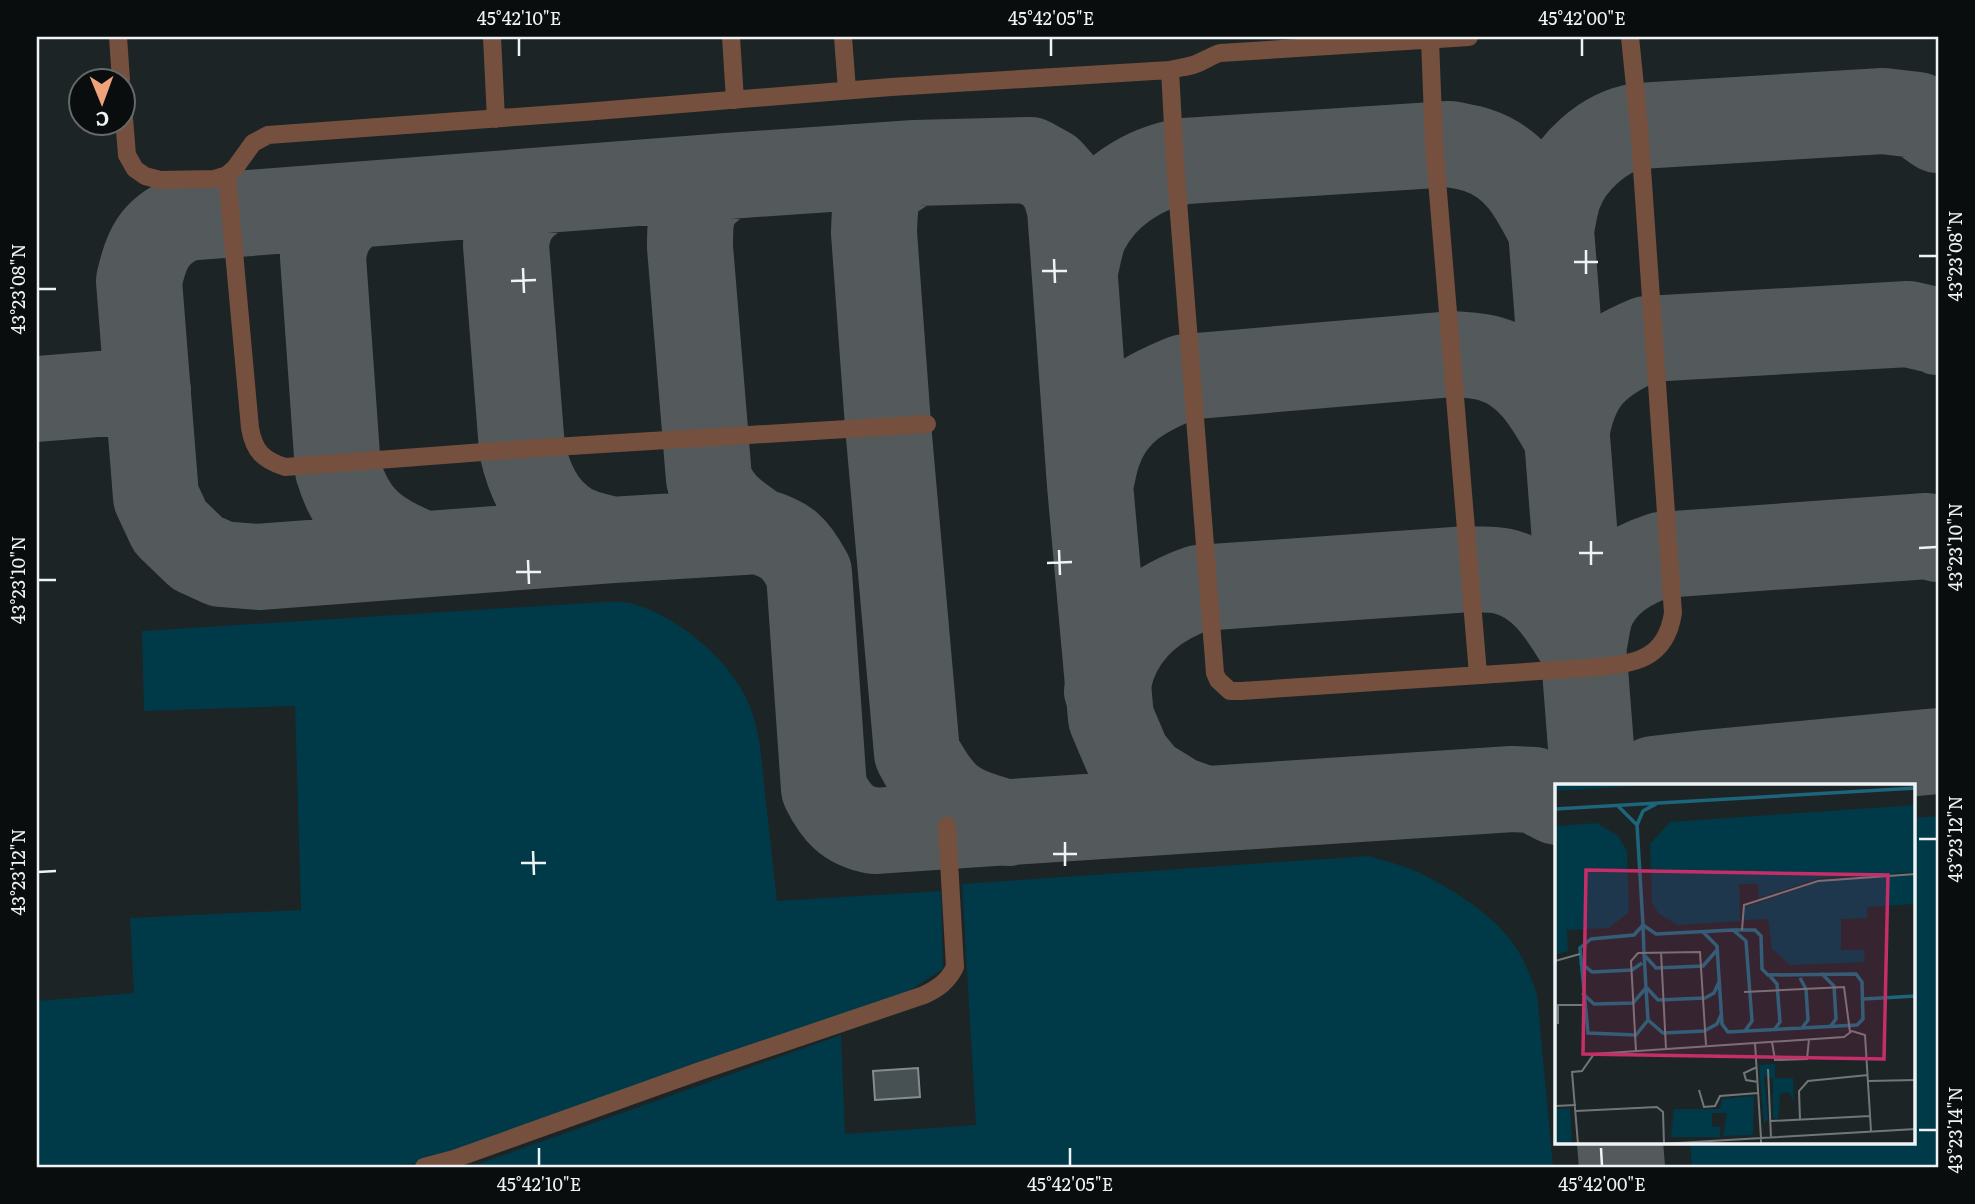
<svg xmlns="http://www.w3.org/2000/svg" width="1975" height="1204" viewBox="0 0 1975 1204" font-family="Literata,serif">
<style>
.green{fill:#003947}
.lines{fill:none;stroke-linecap:round;stroke-linejoin:round}
.taxiway{stroke:#545a5c;stroke-width:86}
.building{fill:#475052;stroke:#838c8f;stroke-width:2}
.service{stroke:#75503e;stroke-width:18}
.ticks{fill:none;stroke:#eff3f5;stroke-width:2.5}
.inset-river{fill:none;stroke:#1c657a;stroke-width:3.5}
.inset-road{fill:none;stroke:#717779;stroke-width:2}
.view{fill:#c62e6a;fill-opacity:0.15;stroke:#c62e6a;stroke-width:3.5}
.inset-edge{fill:none;stroke:#eff3f5;stroke-width:3.5}
.neatline{fill:none;stroke:#eff3f5;stroke-width:2.5}
.ticks-label{font-size:18px;text-anchor:middle;fill:#eff3f5}
</style>
<rect width="100%" height="100%" fill="#1d2426"/>
<path class="green" d="M 603,602 C 611,602 621,601 630,603 C 677,615 734,662 751,709 C 761,737 762,765 765,794 C 769,829 773,865 777,901 L 941,891 L 943,969 L 895,1000 L 419,1163 L 364,1167 L 37,1167 L 37,1001 L 134,993 L 130,918 L 301,910 L 295,706 L 144,711 L 142,631 Z
M 1938,816 L 1938,1167 L 1692,1167 L 1690,1143 L 1914,1143 L 1914,818 Z
M 1368,856 C 1385,861 1404,865 1420,873 C 1455,891 1495,915 1517,949 C 1526,963 1531,979 1537,994 L 1553,1167 L 470,1167 L 841,1035 L 845,1134 L 976,1125 L 962,884 Z"/>
<g class="lines">
<path class="taxiway" d="M 915,163 C 877,184 875,191 874,233 L 888,425 L 917,753 C 943,802 956,809 1008,823
M 727,176 C 693,198 690,207 690,247 L 709,479 C 719,506 736,515 758,531
M 546,190 C 521,204 509,216 506,245 L 522,449 C 529,479 541,509 570,526 C 582,533 598,536 612,540
M 359,205 C 336,216 326,232 323,257 L 338,470 C 353,519 377,536 423,554
M 1075,270 C 1078,258 1080,244 1085,232 C 1104,193 1143,168 1185,161 L 1450,144 C 1459,146 1468,147 1477,150 C 1517,163 1533,195 1551,230
M 37,399 L 148,390
M 1566,436 C 1574,381 1597,360 1647,339 L 1908,324 L 1934,330 L 1938,332
M 1090,485 C 1093,475 1094,464 1098,453 C 1112,410 1145,393 1185,377 L 1453,354 C 1465,355 1479,355 1491,359 C 1529,370 1548,404 1566,436
M 1583,649 C 1586,637 1587,623 1591,611 C 1604,580 1631,565 1661,555 L 1927,536 L 1938,539
M 1107,691 C 1109,682 1110,673 1113,665 C 1127,625 1161,601 1199,588 L 1469,569 C 1480,570 1492,569 1502,571 C 1543,580 1563,616 1583,649
M 1594,786 L 1551,230 C 1553,219 1555,207 1558,197 C 1569,163 1604,131 1639,126 L 1883,111 L 1917,115 L 1938,130
M 1642,786 L 1654,779 L 1706,773 L 1938,751
M 1204,809 L 1177,799 L 1146,780 L 1128,758 L 1111,718 L 1090,485 L 1070,209 L 1064,187 L 1050,171 L 1030,160 L 915,163 L 727,176 L 185,218 C 154,231 146,249 139,281 L 156,497 L 170,527 L 197,553 L 221,564 L 258,567 L 612,540 L 758,531 C 787,539 795,547 809,573 L 824,789 C 836,813 847,826 874,831 L 1512,789 L 1534,790 L 1557,802
M 1620,1143 L 1622,1167"/>
</g>
<path class="building" d="M 918,1068 L 920,1097 L 875,1100 L 873,1071 Z"/>
<g class="lines">
<path class="service" d="M 118,37 L 121,80
M 492,37 L 496,119
M 731,37 L 735,100
M 843,37 L 847,90
M 1430,40 L 1434,144 L 1478,674
M 1170,70 L 1175,163 L 1215,673 L 1218,680 L 1230,691 L 1241,691 L 1585,668 C 1627,664 1665,665 1673,613 L 1639,126 L 1630,37
M 122,94 L 127,155 L 135,169 L 145,176 L 160,180 L 214,179 L 227,175 L 235,168 L 253,143 L 268,135 L 584,112 L 891,87 L 1170,70 C 1177,68 1186,67 1193,65 C 1203,62 1210,56 1220,53 L 1469,37
M 227,175 L 250,428 C 254,451 263,460 285,467 L 522,449 L 927,424
M 424,1167 L 454,1159 L 700,1071 L 924,995 C 939,988 948,981 955,967 L 947,826"/>
</g>
<path class="ticks" d="M 519,38 L 519,56M 1051,38 L 1051,56M 1582,38 L 1582,56M 1586,250 L 1586,274M 1919,256 L 1937,256M 1054,259 L 1055,283M 1574,262 L 1598,262M 523,268 L 524,293M 1042,271 L 1067,271M 511,281 L 536,280M 38,289 L 56,289M 1591,541 L 1591,565M 1919,548 L 1937,547M 1059,550 L 1060,575M 1579,553 L 1603,553M 528,560 L 529,584M 1047,563 L 1072,562M 516,572 L 541,572M 38,580 L 56,580M 1919,839 L 1937,839M 1065,842 L 1065,866M 533,851 L 534,875M 1053,854 L 1077,854M 521,863 L 546,863M 38,872 L 56,871M 1919,1130 L 1937,1130M 539,1148 L 539,1166M 1070,1148 L 1070,1166M 1601,1148 L 1602,1166"/>
<g transform="translate(1555 784)">
<rect width="360" height="360" fill="#1d2426"/>
<path d="M 0,0 L 112,0 L 0,7 ZM 360,21 L 360,88 L 265,94 L 204,114 L 203,100 L 184,100 L 185,137 L 123,141 L 104,130 L 97,119 L 95,60 L 115,38 ZM 42,39 L 63,52 L 72,67 L 74,128 L 54,144 L 12,146 L 13,167 L 0,171 L 0,42 ZM 360,91 L 360,120 L 312,123 L 312,134 L 286,135 L 286,166 L 309,166 L 310,178 L 235,181 L 217,165 L 213,135 L 188,136 L 188,124 L 269,96 ZM 220,280 L 220,294 L 238,294 L 239,318 L 234,308 L 225,309 L 223,335 L 218,334 L 218,295 L 209,291 L 213,335 L 209,340 L 204,281 ZM 199,312 L 198,351 L 168,352 L 172,329 L 157,329 L 157,342 L 165,343 L 165,353 L 116,353 L 119,325 L 165,325 L 167,315 ZM 15,324 L 17,360 L 2,360 L 1,325 Z" fill="#003947"/>
<path class="inset-river" d="M 63,22 L 82,41 L 88,141 L 89,169 L 91,204 L 93,236 L 81,251 L 33,249 L 25,164 L 36,155 L 79,151 L 88,141 L 101,150 L 178,146 L 200,146 L 206,152 L 207,185 L 213,191 L 301,190 L 307,198 L 308,235 L 302,241 L 173,248 L 167,240 L 162,162 L 148,148M 0,25 L 361,4M 82,41 L 88,27 L 103,19M 178,146 L 191,157 L 197,237 L 190,247M 90,172 L 101,184 L 148,182 L 162,166M 25,178 L 37,188 L 77,186 L 87,179M 266,189 L 279,202 L 281,235 L 275,243M 215,192 L 222,200 L 225,238 L 219,246M 245,194 L 251,205 L 253,236 L 247,244M 92,204 L 103,216 L 150,214 L 159,209 L 164,198M 27,209 L 39,220 L 78,219 L 91,204M 308,215 L 361,212M 93,236 L 108,249 L 149,247 L 162,240 L 166,231"/>
<path class="inset-road" d="M 187,146 L 189,121 L 263,97 L 361,90M 106,168 L 111,265M 0,177 L 25,170M 189,208 L 289,203 L 295,248M 3,240 L 3,221 L 28,221M 217,258 L 220,276 L 252,275 L 254,255M 81,267 L 76,177 L 83,169 L 145,168 L 151,261M 202,283 L 189,289 L 191,296 L 203,298M 213,285 L 216,354M 313,297 L 361,296M 144,306 L 149,323 L 160,322 L 165,312 L 203,309M 0,322 L 21,321M 21,327 L 102,323 L 108,328 L 109,360M 245,335 L 244,307 L 253,297 L 313,291M 216,337 L 315,332M 23,360 L 17,288 L 27,287 L 39,270 L 289,253 L 297,247 L 310,251 L 316,347M 106,360 L 206,354 L 200,259M 206,360 L 206,354 L 361,345"/>
<path class="view" d="M 31,86 L 333,91 L 329,275 L 28,270 Z"/>
<rect width="360" height="360" class="inset-edge"/>
</g>
<rect width="1975" height="1204" fill="none" stroke="#090d0e" stroke-width="77"/>
<g transform="translate(102 102) rotate(179)"><circle r="33" fill="#090d0e" stroke="#65696a" stroke-width="2"/>
<path d="M0-5L12 26L0 18L-12 26Z" fill="#f0a27a"/>
<text y="-10" font-size="19" font-weight="bold" text-anchor="middle" fill="#eff3f5">С</text>
</g>
<rect x="38" y="38" width="1899" height="1128" class="neatline"/>
<g class="ticks-label">
<text x="519" y="25">45°42'10"E</text>
<text x="1051" y="25">45°42'05"E</text>
<text x="1582" y="25">45°42'00"E</text>
<text transform="translate(1956 256) rotate(-90)" y="6">43°23'08"N</text>
<text transform="translate(19 289) rotate(-90)" y="6">43°23'08"N</text>
<text transform="translate(1956 547) rotate(-90)" y="6">43°23'10"N</text>
<text transform="translate(19 580) rotate(-90)" y="6">43°23'10"N</text>
<text transform="translate(1956 839) rotate(-90)" y="6">43°23'12"N</text>
<text transform="translate(19 872) rotate(-90)" y="6">43°23'12"N</text>
<text transform="translate(1956 1130) rotate(-90)" y="6">43°23'14"N</text>
<text x="539" y="1191">45°42'10"E</text>
<text x="1070" y="1191">45°42'05"E</text>
<text x="1602" y="1191">45°42'00"E</text>
</g>
</svg>
